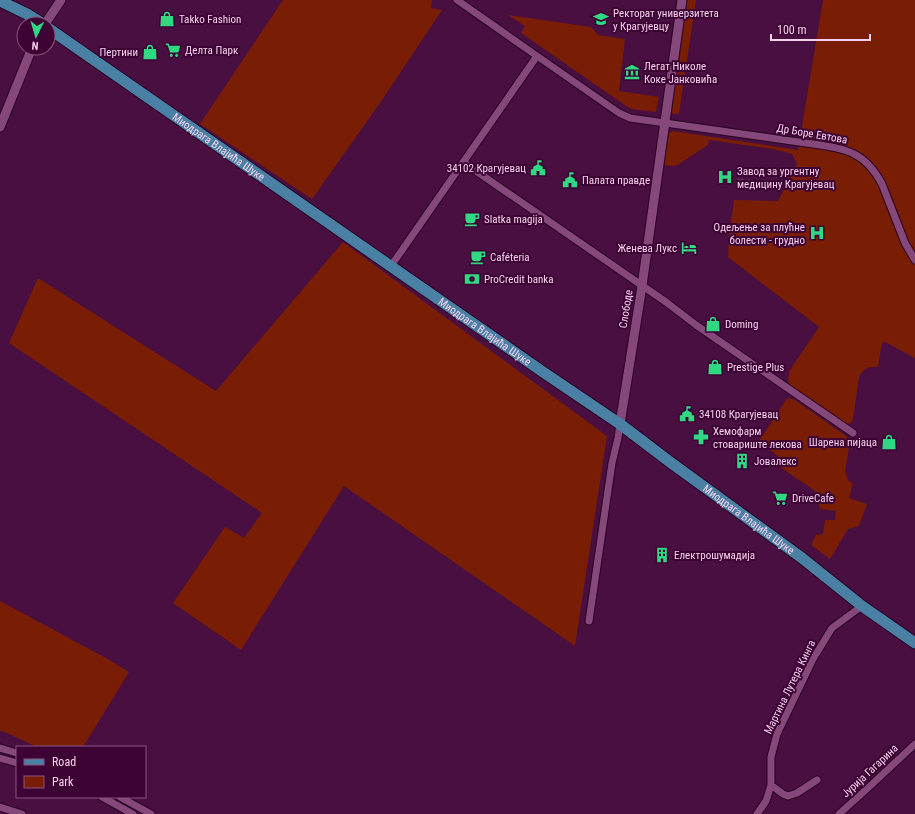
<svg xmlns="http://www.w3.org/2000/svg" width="915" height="814" viewBox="0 0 915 814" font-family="'Roboto Condensed',sans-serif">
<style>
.green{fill:#791e05}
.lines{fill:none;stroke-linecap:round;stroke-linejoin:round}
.minor-tunnel{stroke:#632c5a;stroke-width:7;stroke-dasharray:7 3.5;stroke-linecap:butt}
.minor-casing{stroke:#280023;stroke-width:9}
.tertiary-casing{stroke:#280023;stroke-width:11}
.primary-casing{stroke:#280023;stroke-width:13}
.minor{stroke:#86487a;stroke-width:7}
.tertiary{stroke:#86487a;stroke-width:9}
.primary{stroke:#4a80a4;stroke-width:11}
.labels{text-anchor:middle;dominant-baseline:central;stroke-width:4;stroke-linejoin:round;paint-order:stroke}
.poi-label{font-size:11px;fill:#f5d1ec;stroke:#3d0335;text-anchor:start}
.street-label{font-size:11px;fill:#f5d1ec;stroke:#3d0335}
</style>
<rect width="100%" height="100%" fill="#490f40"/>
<path class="green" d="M 283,0 L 432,0 L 431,8 L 442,10 L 380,103 L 312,199 L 200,124 Z
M 682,0 L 696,0 L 679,114 L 666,113 Z
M 823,0 L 915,0 L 915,358 L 885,342 L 882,343 L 878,367 C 869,366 863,369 859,377 L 853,419 L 852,422 L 849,424 L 844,422 L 789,385 L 788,378 L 790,370 L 819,327 L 728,257 L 729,236 L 734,200 L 778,201 L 797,164 L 792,154 L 773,149 L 709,140 L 708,145 L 676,166 L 662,165 L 666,135 L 673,131 L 798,150 Z
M 508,15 L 591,27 L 598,35 L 625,39 L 619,91 L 659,97 L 656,111 L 655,112 L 632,109 L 629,108 L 521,33 L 525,26 Z
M 343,242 L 607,436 L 575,646 L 344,486 L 241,650 L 173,603 L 225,527 L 244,538 L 262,513 L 9,343 L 38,278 L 216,391 Z
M 788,398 L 795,400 L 846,436 L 850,442 L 845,471 L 848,480 L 853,484 L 849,498 L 867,504 L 859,526 L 848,529 L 830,559 L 811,545 L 816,535 L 823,534 L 825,520 L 835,520 L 836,511 L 820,509 L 815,491 L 777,465 L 780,458 L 759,441 L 786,400 Z
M 0,601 L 106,658 L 129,672 L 83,747 L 37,747 L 5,732 L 0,731 Z"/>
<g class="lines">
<path class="minor-tunnel" d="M 737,182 L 750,183"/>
<g class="minor-casing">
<path id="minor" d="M 457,0 L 537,56
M 463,162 L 666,302 L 696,325 L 853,433
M 391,266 L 537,56 L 619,113 L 630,118 L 813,144 C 847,149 865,152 882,184 L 905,243 L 915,260
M 589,621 L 612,463 L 618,438 L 620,424
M 0,748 L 17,753
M 0,758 L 17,763
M 771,785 L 783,794 L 788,796 L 797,793 L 817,780
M 102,797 L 133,814
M 120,797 L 151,814
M 0,807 L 22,814
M 757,814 L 766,801 L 771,785 L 771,757 L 777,734 L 813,659 L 832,628 L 862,606
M 839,814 L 869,787 L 915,744"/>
</g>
<g class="tertiary-casing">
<path id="tertiary" d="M 45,24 L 61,0
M 0,127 L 32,48
M 620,424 L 642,286 L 682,0"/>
</g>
<g class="primary-casing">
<g id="primary">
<path d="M 0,1 L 27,14 L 43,24"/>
<path id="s1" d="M 48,28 L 543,372 L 620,424 L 670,462 L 802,558 L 862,606 L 915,643"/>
</g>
</g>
<use href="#minor" class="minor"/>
<use href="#tertiary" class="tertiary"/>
<use href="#primary" class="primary"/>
</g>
<defs>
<g id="shop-bare" transform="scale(1.2)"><path d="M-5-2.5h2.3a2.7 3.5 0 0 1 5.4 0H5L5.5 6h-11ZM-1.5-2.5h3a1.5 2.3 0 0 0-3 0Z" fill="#31d882" stroke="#3d0335" stroke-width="2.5" paint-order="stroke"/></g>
<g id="university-bare" transform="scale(1.2)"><path d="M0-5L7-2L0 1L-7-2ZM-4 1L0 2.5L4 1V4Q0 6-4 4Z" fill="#31d882" stroke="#3d0335" stroke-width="2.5" paint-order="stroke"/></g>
<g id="supermarket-bare" transform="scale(1.2)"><path d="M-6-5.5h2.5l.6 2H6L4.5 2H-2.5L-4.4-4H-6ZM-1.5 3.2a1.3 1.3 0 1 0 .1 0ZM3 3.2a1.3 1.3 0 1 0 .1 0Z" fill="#31d882" stroke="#3d0335" stroke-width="2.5" paint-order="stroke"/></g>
<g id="museum-bare" transform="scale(1.2)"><path d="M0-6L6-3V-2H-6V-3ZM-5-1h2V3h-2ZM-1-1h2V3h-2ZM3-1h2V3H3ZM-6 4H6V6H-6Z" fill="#31d882" stroke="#3d0335" stroke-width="2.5" paint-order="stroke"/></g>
<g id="civic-bare" transform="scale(1.2)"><path d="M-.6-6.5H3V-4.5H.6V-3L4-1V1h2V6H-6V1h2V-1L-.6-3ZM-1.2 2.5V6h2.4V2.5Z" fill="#31d882" stroke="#3d0335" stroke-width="2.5" paint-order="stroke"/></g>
<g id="hospital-bare" transform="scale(1.2)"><path d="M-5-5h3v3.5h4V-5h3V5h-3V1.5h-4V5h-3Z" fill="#31d882" stroke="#3d0335" stroke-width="2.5" paint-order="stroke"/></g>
<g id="cafe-bare" transform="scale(1.2)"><path d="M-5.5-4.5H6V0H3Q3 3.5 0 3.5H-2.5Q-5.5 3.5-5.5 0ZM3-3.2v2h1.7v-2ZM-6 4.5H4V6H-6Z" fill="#31d882" stroke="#3d0335" stroke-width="2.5" paint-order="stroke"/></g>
<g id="hotel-bare" transform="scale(1.2)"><path d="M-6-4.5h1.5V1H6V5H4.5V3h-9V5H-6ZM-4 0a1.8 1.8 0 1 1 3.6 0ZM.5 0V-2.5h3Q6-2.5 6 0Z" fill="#31d882" stroke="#3d0335" stroke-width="2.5" paint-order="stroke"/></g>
<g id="bank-bare" transform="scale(1.2)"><path d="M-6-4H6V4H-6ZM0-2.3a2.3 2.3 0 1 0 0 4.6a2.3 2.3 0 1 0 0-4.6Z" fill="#31d882" stroke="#3d0335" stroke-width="2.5" paint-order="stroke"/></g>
<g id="pharmacy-bare" transform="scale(1.2)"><path d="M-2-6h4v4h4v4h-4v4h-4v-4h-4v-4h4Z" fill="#31d882" stroke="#3d0335" stroke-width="2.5" paint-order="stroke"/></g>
<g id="building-bare" transform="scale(1.2)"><path d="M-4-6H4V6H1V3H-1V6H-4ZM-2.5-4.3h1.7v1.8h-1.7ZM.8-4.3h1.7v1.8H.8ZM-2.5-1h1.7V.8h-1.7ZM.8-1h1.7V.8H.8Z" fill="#31d882" stroke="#3d0335" stroke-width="2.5" paint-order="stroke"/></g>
</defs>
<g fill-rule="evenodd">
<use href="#shop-bare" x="167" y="19"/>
<use href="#university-bare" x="601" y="19"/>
<use href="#supermarket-bare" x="173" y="50"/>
<use href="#shop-bare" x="150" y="52"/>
<use href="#museum-bare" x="632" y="72"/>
<use href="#civic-bare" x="538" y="168"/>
<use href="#hospital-bare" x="725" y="177"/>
<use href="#civic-bare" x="570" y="180"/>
<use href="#cafe-bare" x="472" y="219"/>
<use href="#hospital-bare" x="817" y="233"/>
<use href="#hotel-bare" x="689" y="248"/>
<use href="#cafe-bare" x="478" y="257"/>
<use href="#bank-bare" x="472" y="279"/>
<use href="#shop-bare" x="713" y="324"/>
<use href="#shop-bare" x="715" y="367"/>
<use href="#civic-bare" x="687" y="414"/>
<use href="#pharmacy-bare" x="701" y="437"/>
<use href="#shop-bare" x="889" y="442"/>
<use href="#building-bare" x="742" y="461"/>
<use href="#supermarket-bare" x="780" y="498"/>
<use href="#building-bare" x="662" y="555"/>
</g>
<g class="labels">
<g class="poi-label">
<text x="613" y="13">Ректорат универзитета<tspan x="613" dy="13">у Крагујевцу</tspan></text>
<text x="179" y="19">Takko Fashion</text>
<text x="185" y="50">Делта Парк</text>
<text x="138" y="52" text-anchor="end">Пертини</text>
<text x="644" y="66">Легат Николе<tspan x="644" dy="13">Коке Јанковића</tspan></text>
<text x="526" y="168" text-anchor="end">34102 Крагујевац</text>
<text x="737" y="171">Завод за ургентну<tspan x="737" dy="13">медицину Крагујевац</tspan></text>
<text x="582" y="180">Палата правде</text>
<text x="484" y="219">Slatka magija</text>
<text x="805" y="227" text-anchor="end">Одељење за плућне<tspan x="805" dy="13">болести - грудно</tspan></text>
<text x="677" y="248" text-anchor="end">Женева Лукс</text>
<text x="490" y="257">Caféteria</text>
<text x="484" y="279">ProCredit banka</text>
<text x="725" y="324">Doming</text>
<text x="727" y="367">Prestige Plus</text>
<text x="699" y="414">34108 Крагујевац</text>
<text x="713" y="431">Хемофарм<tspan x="713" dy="13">стовариште лекова</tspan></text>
<text x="877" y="442" text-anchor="end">Шарена пијаца</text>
<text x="754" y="461">Јовалекс</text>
<text x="792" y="498">DriveCafe</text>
<text x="674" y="555">Електрошумадија</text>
</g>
<g class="street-label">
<text transform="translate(812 134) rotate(10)">Др Боре Евтова</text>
<text stroke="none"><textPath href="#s1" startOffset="208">Миодрага Влајића Шуке</textPath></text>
<text transform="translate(626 309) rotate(-81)">Слободе</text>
<text stroke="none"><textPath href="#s1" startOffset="532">Миодрага Влајића Шуке</textPath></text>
<text stroke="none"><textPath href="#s1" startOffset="856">Миодрага Влајића Шуке</textPath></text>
<text transform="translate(790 687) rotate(-64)">Мартина Лутера Кинга</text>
<text transform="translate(870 771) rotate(-43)">Јурија Гагарина</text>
</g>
</g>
<rect x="16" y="746" width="130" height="52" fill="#3d0335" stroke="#87557e"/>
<rect x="24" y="759" width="20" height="6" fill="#4a80a4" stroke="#87557e"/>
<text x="52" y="766" font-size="12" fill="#f5d1ec">Road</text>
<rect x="24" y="776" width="20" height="12" fill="#791e05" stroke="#87557e"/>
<text x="52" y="786" font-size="12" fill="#f5d1ec">Park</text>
<g transform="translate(36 36) rotate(185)"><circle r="19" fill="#3d0335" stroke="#87557e"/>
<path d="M0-3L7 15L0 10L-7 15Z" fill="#31d882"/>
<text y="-6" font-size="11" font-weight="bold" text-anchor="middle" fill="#f5d1ec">N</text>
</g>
<path d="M771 34v6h99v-6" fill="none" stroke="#f5d1ec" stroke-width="2"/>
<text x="777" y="34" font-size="12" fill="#f5d1ec" stroke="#3d0335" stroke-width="3" paint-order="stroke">100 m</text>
</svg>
